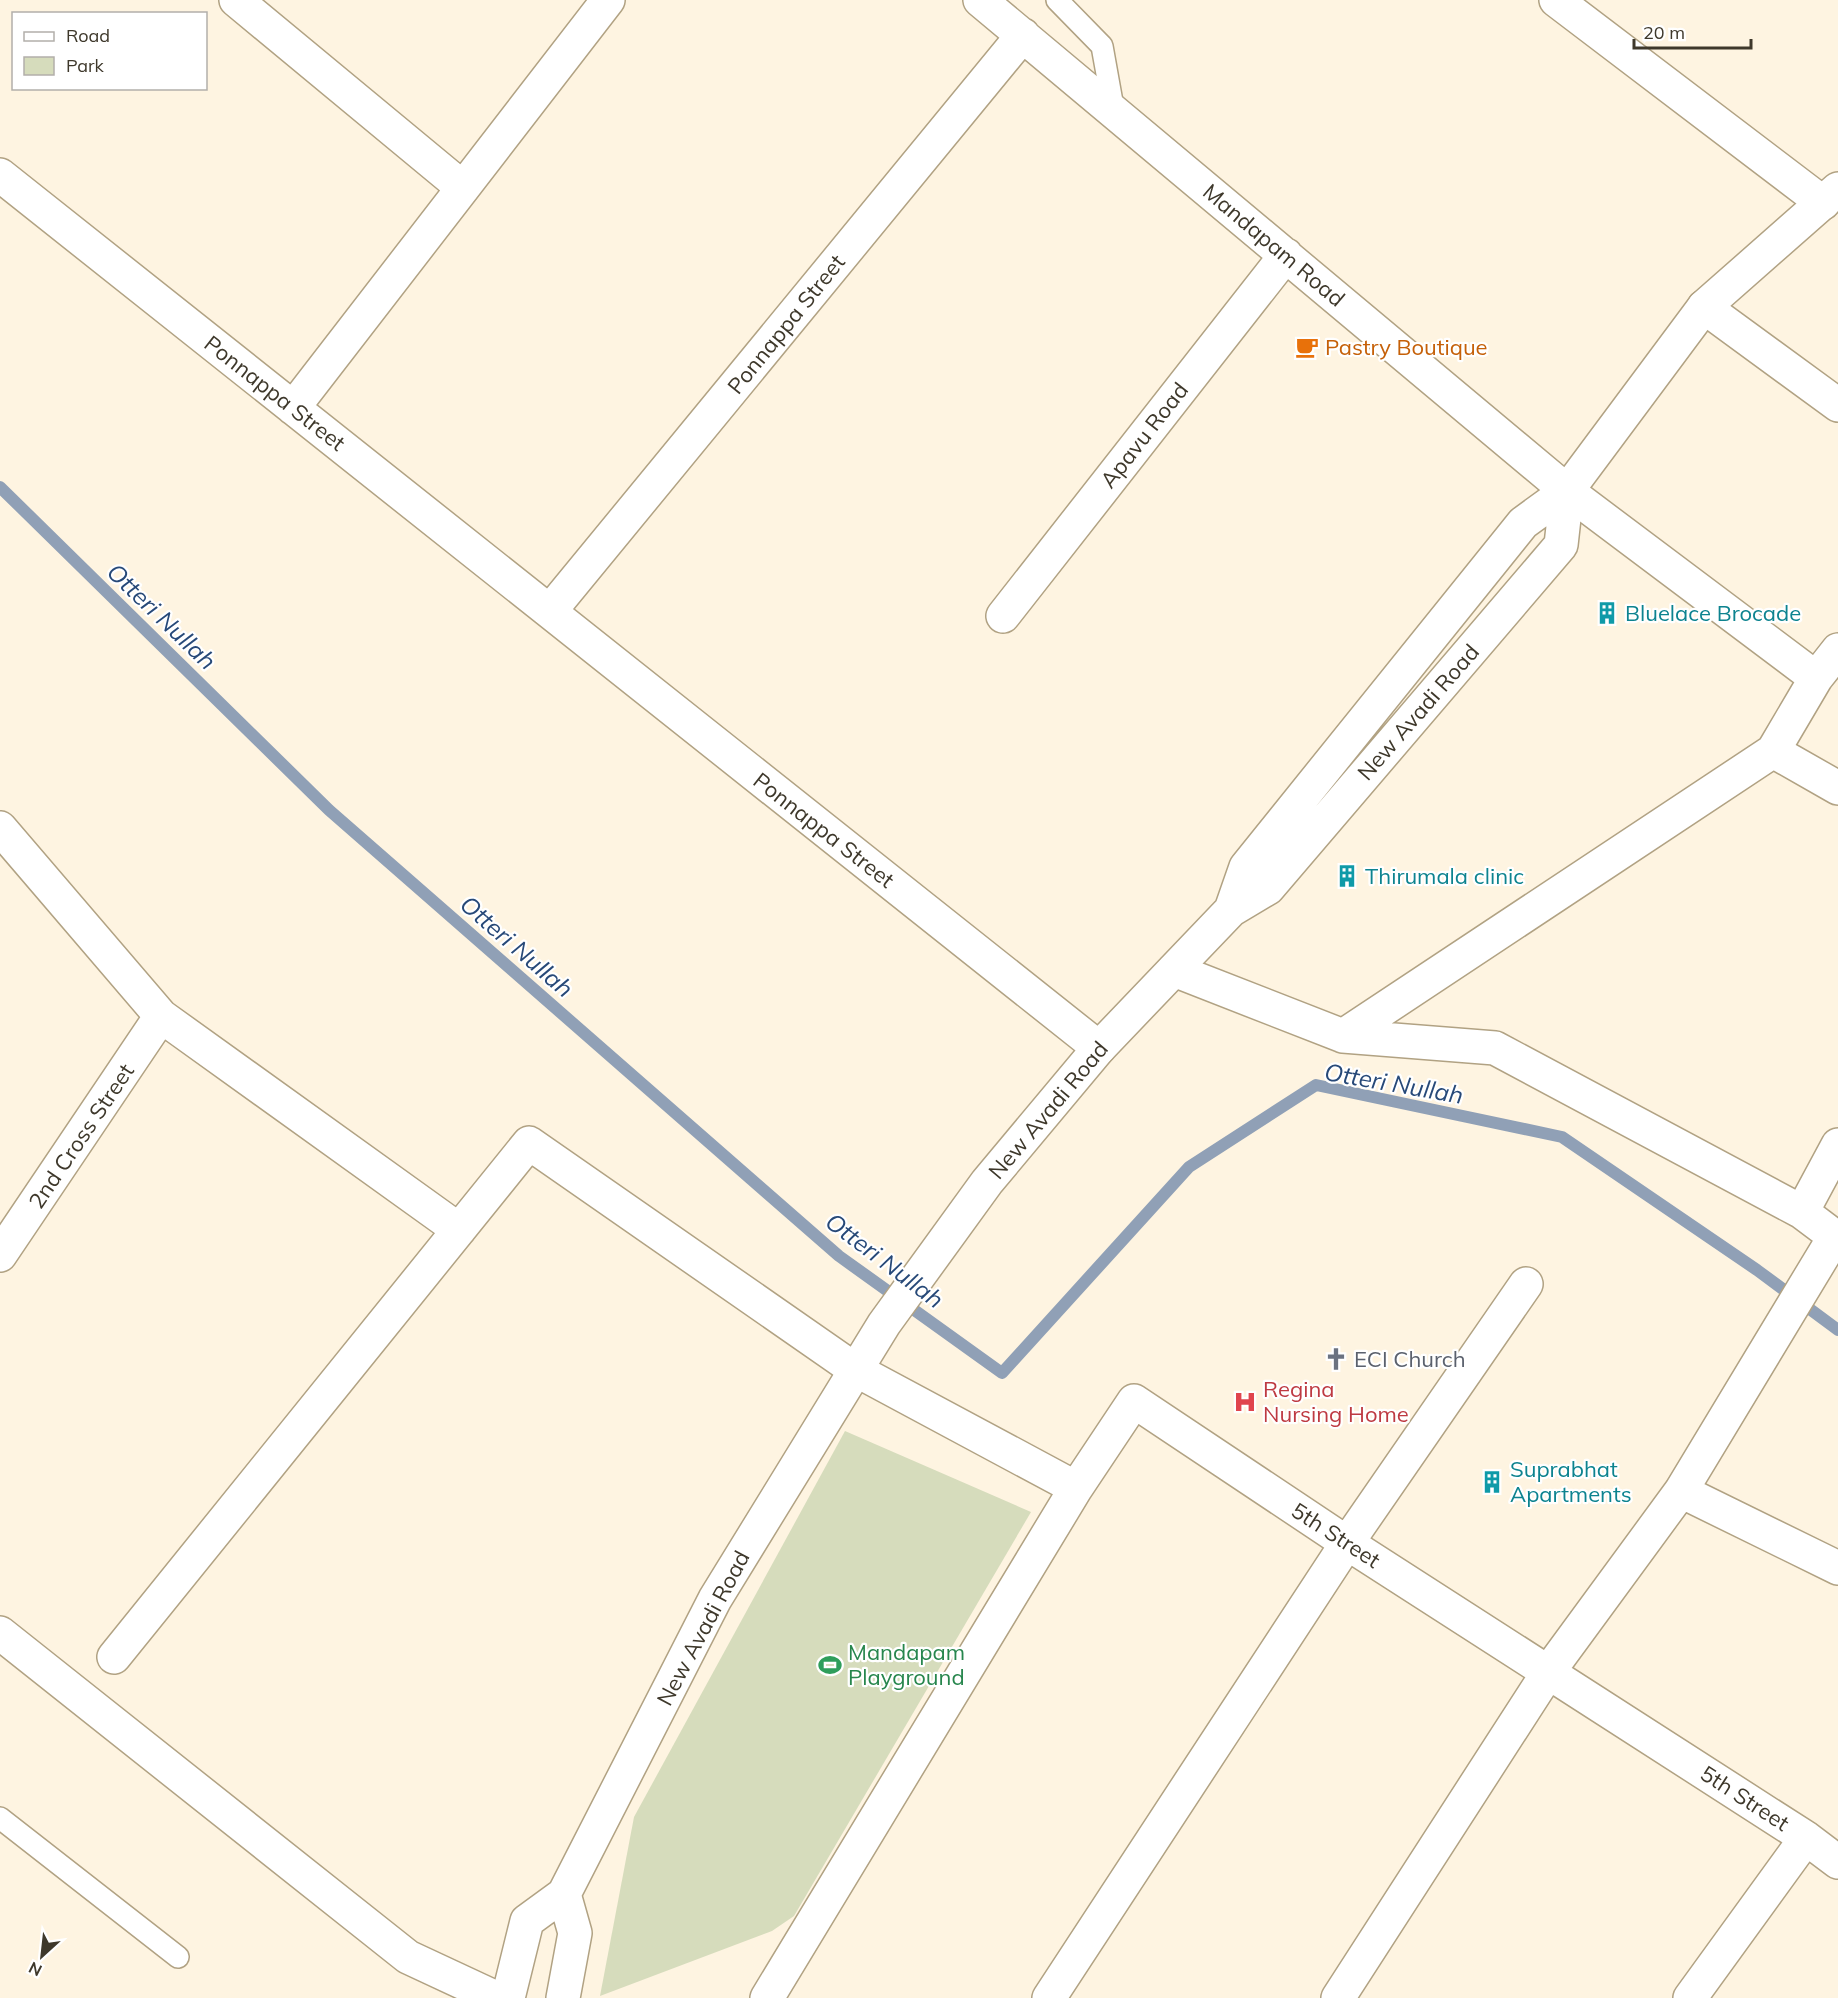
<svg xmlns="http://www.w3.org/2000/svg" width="1838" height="1998" viewBox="0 0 1838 1998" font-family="Mulish,sans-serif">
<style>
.park{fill:#d6dcbc}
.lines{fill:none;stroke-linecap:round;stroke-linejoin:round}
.stream{stroke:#90a0b6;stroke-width:12}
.lane-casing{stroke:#b1a283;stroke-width:24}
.street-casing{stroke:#b1a283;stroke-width:36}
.secondary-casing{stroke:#b1a283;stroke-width:36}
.lane{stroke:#fff;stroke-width:21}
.street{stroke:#fff;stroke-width:33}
.secondary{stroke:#fff;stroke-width:33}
.labels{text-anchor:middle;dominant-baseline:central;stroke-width:4.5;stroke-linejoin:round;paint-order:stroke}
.street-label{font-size:22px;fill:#3e382b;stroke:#fff}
.food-label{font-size:22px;fill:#c56008;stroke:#fff;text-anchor:start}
.culture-label{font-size:22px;fill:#0d838f;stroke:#fff;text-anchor:start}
.worship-label{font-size:22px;fill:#5b616d;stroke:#fff;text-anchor:start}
.health-label{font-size:22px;fill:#be3a42;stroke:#fff;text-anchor:start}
.leisure-label{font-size:22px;fill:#27864d;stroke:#fff;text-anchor:start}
.water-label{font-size:24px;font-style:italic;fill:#274978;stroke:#fff}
</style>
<rect width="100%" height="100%" fill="#fef4e1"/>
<path class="park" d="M 845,1431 L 1031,1512 L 794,1916 L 772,1931 L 600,1996 L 634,1817 Z"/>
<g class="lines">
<path class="stream" d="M 0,487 L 329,810 L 839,1256 L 1002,1373 L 1189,1167 L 1316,1085 L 1562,1137 L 1757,1270 L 1838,1330"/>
<g class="lane-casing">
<path id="lane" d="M 1057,0 L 1102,46 L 1114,113
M 0,1818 L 178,1957"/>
</g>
<g class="street-casing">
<path id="street" d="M 236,0 L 463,188
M 980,0 L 1567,491 L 1816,678
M 1556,0 L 1823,203
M 0,175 L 1099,1048
M 1704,307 L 1838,405
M 293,408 L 608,0
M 550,611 L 1023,35
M 1003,616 L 1286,255
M 1773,751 L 1838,788
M 0,828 L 161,1016 L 459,1230
M 1174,970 L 1343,1036 L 1495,1048 L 1802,1212 L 1838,1239
M 1343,1036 L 1773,751 L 1816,678 L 1838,650
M 1802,1212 L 1838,1145
M 0,1255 L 161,1016
M 1681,1491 L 1838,1568
M 0,1633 L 408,1957 L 496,1998
M 114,1657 L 529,1143 L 854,1369 L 1076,1488 L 1134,1401 L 1347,1543 L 1806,1838 L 1838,1862
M 767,1998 L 1076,1488
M 1049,1998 L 1347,1543 L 1526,1284
M 1338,1998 L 1549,1671 L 1681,1491 L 1835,1236
M 1690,1998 L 1806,1838"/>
</g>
<g class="secondary-casing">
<path id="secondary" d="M 1231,910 L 1246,867 L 1523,523 L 1567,491 L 1704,307 L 1838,189
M 508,1998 L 527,1921 L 564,1894 L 715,1599 L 884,1324 L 987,1182 L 1099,1048 L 1231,910 L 1268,888 L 1561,545 L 1567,491
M 563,1998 L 575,1933 L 564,1894"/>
</g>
<use href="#lane" class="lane"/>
<use href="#street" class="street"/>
<use href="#secondary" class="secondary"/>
</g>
<defs>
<g id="cafe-bare" transform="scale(1.8)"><path d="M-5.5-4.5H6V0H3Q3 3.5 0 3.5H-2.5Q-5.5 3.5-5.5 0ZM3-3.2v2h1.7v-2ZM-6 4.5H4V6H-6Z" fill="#e8710a" stroke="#fff" stroke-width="2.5" paint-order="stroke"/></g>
<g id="building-bare" transform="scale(1.8)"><path d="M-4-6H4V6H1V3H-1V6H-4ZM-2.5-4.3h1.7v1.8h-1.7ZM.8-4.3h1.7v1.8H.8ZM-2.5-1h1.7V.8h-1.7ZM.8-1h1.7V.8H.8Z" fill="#0f9aa8" stroke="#fff" stroke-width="2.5" paint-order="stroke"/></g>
<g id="church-bare" transform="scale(1.8)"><path d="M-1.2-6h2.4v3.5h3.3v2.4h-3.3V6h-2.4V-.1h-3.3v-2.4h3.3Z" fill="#6b7280" stroke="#fff" stroke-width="2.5" paint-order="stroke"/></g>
<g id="hospital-bare" transform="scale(1.8)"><path d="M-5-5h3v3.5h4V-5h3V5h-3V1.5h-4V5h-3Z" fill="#e0444e" stroke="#fff" stroke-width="2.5" paint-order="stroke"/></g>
<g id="stadium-bare" transform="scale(1.8)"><path d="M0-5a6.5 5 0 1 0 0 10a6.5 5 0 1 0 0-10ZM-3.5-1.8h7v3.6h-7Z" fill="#2e9e5b" stroke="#fff" stroke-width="2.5" paint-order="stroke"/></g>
</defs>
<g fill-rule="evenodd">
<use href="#cafe-bare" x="1307" y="347"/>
<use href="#building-bare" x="1607" y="613"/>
<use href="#building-bare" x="1347" y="876"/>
<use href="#church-bare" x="1336" y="1359"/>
<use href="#hospital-bare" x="1245" y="1402"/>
<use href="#building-bare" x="1492" y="1482"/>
<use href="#stadium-bare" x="830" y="1665"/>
</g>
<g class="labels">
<g class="street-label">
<text transform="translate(1274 245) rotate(40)">Mandapam Road</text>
<text transform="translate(786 324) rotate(-51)">Ponnappa Street</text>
<text transform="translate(275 393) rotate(38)">Ponnappa Street</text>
<text transform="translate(1144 435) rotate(-52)">Apavu Road</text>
<text transform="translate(1418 712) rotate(-49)">New Avadi Road</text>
<text transform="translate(824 830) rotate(38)">Ponnappa Street</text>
<text transform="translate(1048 1110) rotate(-50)">New Avadi Road</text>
<text transform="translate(81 1136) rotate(-56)">2nd Cross Street</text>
<text transform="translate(1336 1535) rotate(33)">5th Street</text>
<text transform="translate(703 1628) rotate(-62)">New Avadi Road</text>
<text transform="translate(1745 1798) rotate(33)">5th Street</text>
</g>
<g class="food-label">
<text x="1325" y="347">Pastry Boutique</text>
</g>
<g class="culture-label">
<text x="1625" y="613">Bluelace Brocade</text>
<text x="1365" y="876">Thirumala clinic</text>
<text x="1510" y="1469">Suprabhat<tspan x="1510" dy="25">Apartments</tspan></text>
</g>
<g class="worship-label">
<text x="1354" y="1359">ECI Church</text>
</g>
<g class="health-label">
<text x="1263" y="1389">Regina<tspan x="1263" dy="25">Nursing Home</tspan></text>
</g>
<g class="leisure-label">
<text x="848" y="1652">Mandapam<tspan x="848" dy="25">Playground</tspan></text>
</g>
<g class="water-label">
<text transform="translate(162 616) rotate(44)">Otteri Nullah</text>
<text transform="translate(517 946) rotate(41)">Otteri Nullah</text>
<text transform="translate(1394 1083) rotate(10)">Otteri Nullah</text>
<text transform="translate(885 1260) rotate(37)">Otteri Nullah</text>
</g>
</g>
<rect x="12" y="12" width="195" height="78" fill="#ffffff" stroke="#b2afaa" stroke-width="1.5"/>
<rect x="24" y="32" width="30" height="9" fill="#ffffff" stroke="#b2afaa" stroke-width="1.5"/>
<text x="66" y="42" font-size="18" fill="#3e382b">Road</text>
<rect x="24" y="57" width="30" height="18" fill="#d6dcbc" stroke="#b2afaa" stroke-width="1.5"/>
<text x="66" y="72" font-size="18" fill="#3e382b">Park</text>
<g transform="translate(42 1956) rotate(207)" stroke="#ffffff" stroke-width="4.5" paint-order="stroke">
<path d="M0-4.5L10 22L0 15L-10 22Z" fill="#3e382b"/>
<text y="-9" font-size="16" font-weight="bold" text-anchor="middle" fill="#3e382b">N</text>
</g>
<path d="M1634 39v9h117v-9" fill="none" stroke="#3e382b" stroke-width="3"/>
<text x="1643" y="39" font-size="18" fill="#3e382b" stroke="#ffffff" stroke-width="4.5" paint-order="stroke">20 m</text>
</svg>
